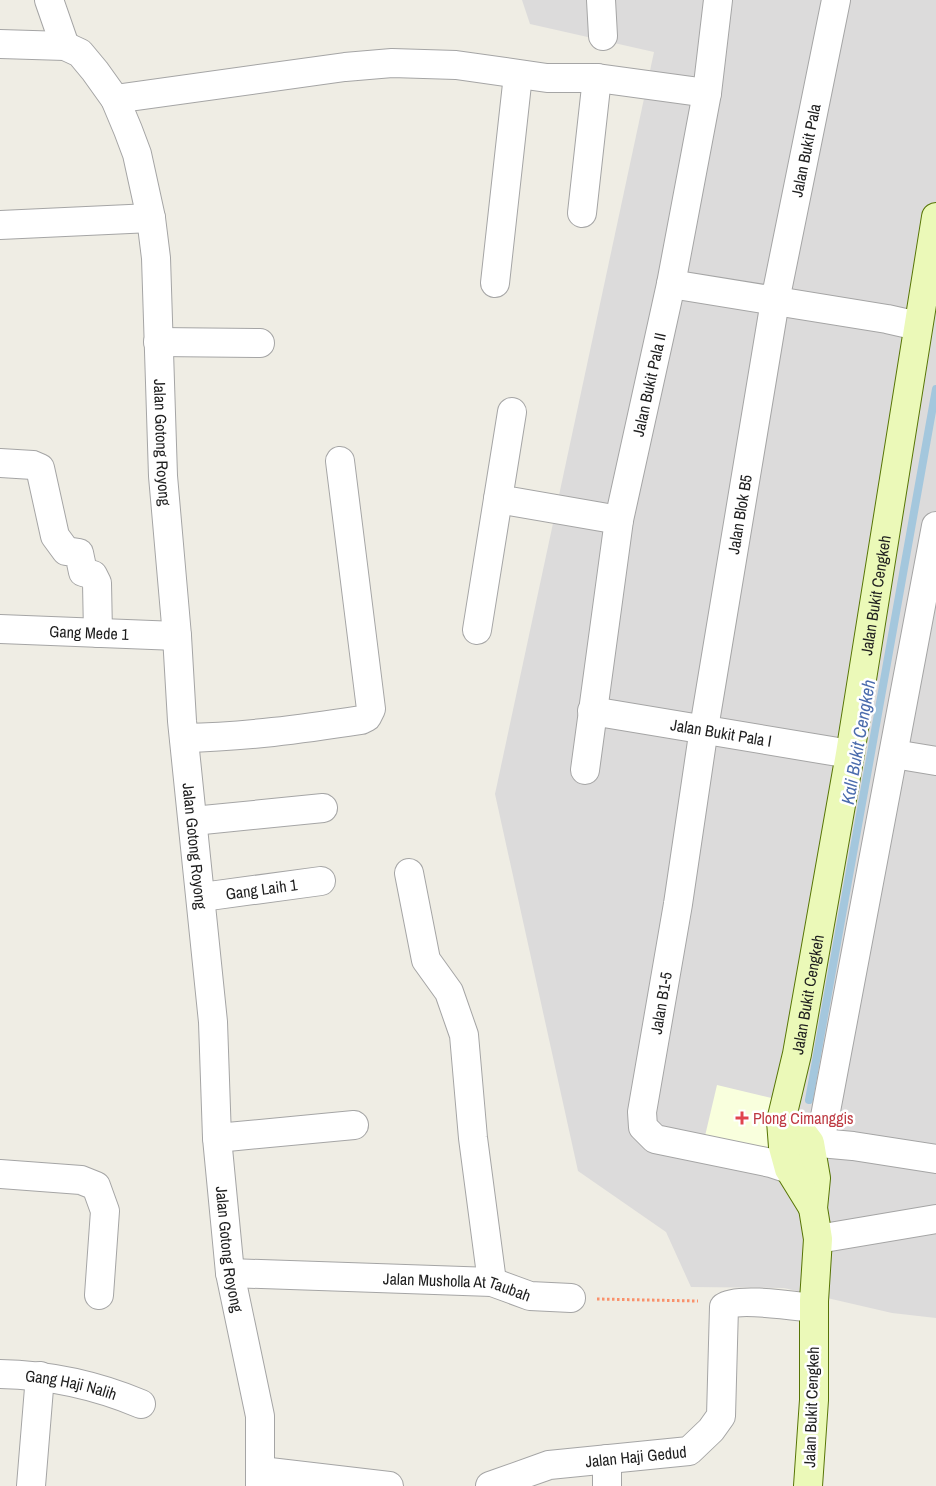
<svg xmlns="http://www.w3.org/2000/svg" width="936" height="1486" viewBox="0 0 936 1486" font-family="'Archivo Narrow',sans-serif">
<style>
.residential{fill:#dcdbdb}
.education{fill:#f9ffdd}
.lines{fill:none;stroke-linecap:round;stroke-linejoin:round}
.stream{stroke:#a4c7dd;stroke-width:8}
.street-casing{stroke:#a5a5a5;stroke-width:30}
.secondary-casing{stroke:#577505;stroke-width:30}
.path{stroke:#f9916b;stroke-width:3;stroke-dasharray:2.5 2.5;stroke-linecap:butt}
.street{stroke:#fff;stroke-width:28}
.secondary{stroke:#ebf9b8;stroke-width:28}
.health-dot{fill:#e0444e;stroke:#fff;stroke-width:2}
.labels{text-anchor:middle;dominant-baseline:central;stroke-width:5;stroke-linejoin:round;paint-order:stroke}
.street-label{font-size:16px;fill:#1e1e1e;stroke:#fff}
.health-label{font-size:16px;fill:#be3a42;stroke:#fff;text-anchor:start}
.water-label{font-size:18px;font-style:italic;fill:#4b6cad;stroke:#fff}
</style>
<rect width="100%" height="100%" fill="#efede4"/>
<path class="residential" d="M 522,0 L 936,0 L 936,1318 L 892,1313 L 784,1288 L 691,1287 L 666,1232 L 578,1171 L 495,794 L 654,52 L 530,24 Z"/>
<path class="education" d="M 717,1085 L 780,1100 L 767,1151 L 705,1136 Z"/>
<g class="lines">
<path class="stream" d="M 809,1100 L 936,389"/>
<g class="street-casing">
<g id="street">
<path d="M 49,0 L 65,46"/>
<path d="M 601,0 L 603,36"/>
<path id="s1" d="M 0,44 L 65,46 L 80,53 L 95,71 L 115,99 L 128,130 L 137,154 L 151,218 L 156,258 L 163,476 L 177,636 L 182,721 L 213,1022 L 217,1138 L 230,1273 L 260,1416 L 260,1486"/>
<path d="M 115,99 L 345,67 L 392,63 L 456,65 L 547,78 L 597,78 L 707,93"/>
<path d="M 582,213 L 597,78"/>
<path d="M 0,225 L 151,218"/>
<path d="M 495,283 L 518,75"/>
<path d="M 671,284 L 887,319 L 918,326"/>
<path d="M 158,342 L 260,343"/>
<path d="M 512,412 L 498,499 L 619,520"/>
<path d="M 0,463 L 33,465 L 40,468 L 55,536 L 66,551 L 79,553 L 83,572 L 93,575 L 97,583 L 98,633"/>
<path id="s2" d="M 0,629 L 177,636"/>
<path d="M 477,630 L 498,499"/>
<path id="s3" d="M 592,711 L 850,754"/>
<path d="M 184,738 C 244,737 302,729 361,720 L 367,717 L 371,709 L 340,461"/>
<path d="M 894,754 L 936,761"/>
<path id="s4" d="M 585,770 L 619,520 L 671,284 L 707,93 L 718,0"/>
<path d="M 193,821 L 323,808"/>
<path d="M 409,873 L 426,960 L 449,992 L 464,1035 L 473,1138 L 492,1282"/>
<path id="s5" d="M 202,897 L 321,881"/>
<path d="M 217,1138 L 354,1125"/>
<path d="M 810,1143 L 820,1143 L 936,526"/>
<path d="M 820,1143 L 853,1146 L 936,1159"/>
<path id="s6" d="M 789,1169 L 771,1163 L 655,1139 L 643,1127 L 642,1112 L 678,904 L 704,728 L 775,301 L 836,0"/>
<path d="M 0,1174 L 81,1180 L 96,1186 L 105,1211 L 99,1295"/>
<path d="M 818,1239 L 936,1219"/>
<path id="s7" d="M 230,1273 L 492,1282 L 530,1296 L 571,1298"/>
<path id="s8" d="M 0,1374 C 49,1375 96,1385 141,1404"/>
<path d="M 607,1459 L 607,1486"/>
<path d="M 261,1471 L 389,1486"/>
<path d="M 31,1486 L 40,1376"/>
<path id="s9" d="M 490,1486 L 549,1465 L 689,1451 L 711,1430 L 721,1416 L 724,1307 C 737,1297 795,1306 814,1308"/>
</g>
</g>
<g class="secondary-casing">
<g id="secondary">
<path d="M 781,1121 L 804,1135 L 810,1143 L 816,1178 L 813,1208 L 818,1239 L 814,1301 L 814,1400 L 808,1486"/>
<path id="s10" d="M 813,1208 L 789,1169 L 783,1147 L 781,1121 L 797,1054 L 850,754 L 936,217"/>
</g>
</g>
<path class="path" d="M 597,1299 L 698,1301"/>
<use href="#street" class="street"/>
<use href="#secondary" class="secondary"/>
</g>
<path class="health-dot" d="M739.5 1110.5h5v5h5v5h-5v5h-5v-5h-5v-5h5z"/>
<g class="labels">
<g class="street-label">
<text stroke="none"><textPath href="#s6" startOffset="1145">Jalan Bukit Pala</textPath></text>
<text stroke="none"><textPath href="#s4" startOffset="391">Jalan Bukit Pala II</textPath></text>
<text stroke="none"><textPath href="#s1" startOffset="489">Jalan Gotong Royong</textPath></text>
<text stroke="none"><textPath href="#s6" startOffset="775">Jalan Blok B5</textPath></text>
<text stroke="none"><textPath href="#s10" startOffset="629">Jalan Bukit Cengkeh</textPath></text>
<text stroke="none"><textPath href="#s2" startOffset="89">Gang Mede 1</textPath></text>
<text stroke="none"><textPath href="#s3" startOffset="131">Jalan Bukit Pala I</textPath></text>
<text stroke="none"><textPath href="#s1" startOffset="894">Jalan Gotong Royong</textPath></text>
<text stroke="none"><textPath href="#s5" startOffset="60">Gang Laih 1</textPath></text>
<text stroke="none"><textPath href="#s10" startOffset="224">Jalan Bukit Cengkeh</textPath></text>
<text stroke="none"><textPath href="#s6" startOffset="280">Jalan B1-5</textPath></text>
<text stroke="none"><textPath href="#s1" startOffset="1299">Jalan Gotong Royong</textPath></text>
<text stroke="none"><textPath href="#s7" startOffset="228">Jalan Musholla At Taubah</textPath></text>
<text stroke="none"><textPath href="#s8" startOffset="72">Gang Haji Nalih</textPath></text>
<text transform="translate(811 1407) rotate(-88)">Jalan Bukit Cengkeh</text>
<text stroke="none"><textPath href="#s9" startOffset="150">Jalan Haji Gedud</textPath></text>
</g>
<g class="health-label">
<text x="753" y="1118">Plong Cimanggis</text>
</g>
<g class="water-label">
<text transform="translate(858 742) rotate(-80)">Kali Bukit Cengkeh</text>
</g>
</g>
</svg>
